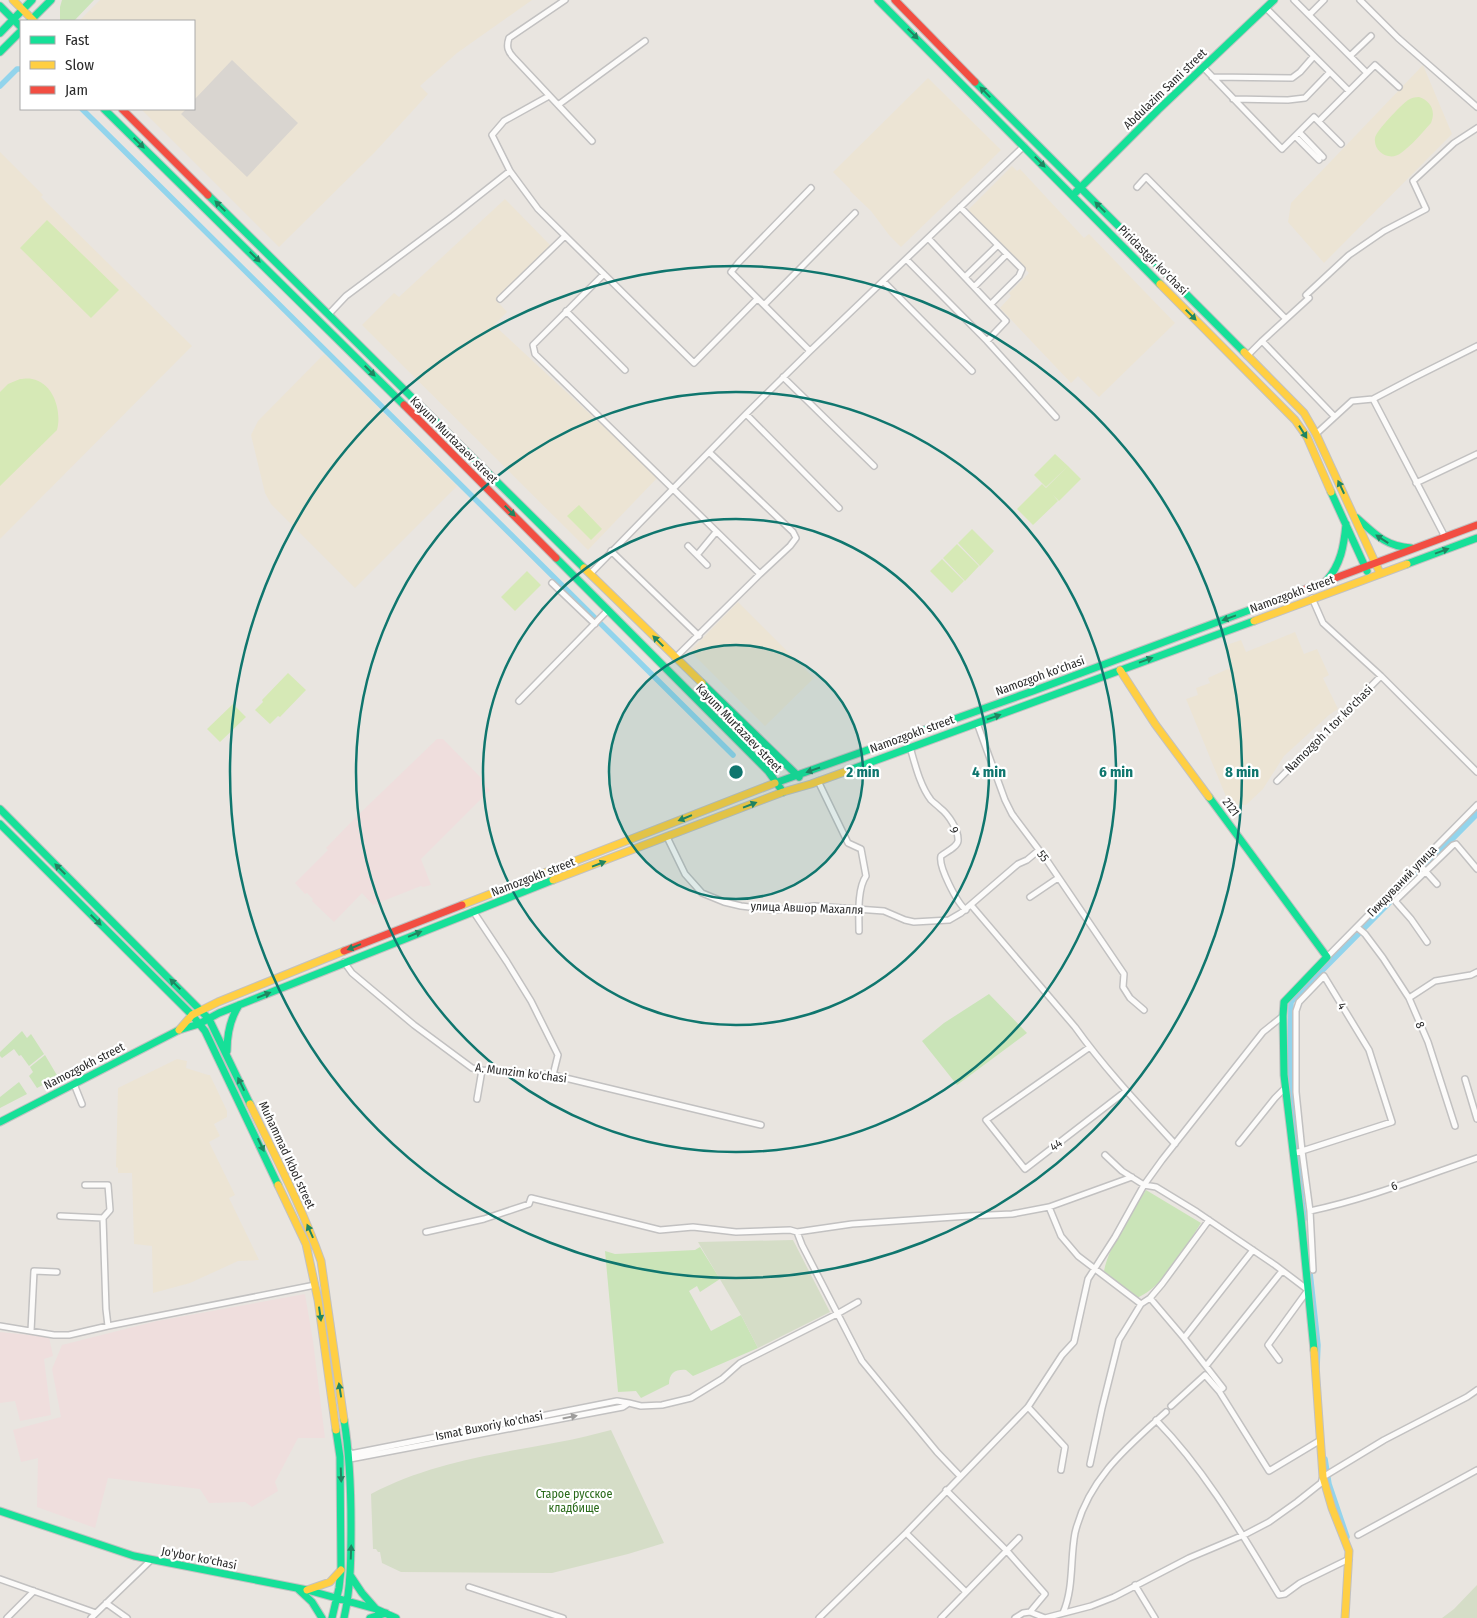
<svg xmlns="http://www.w3.org/2000/svg" width="1477" height="1618" viewBox="0 0 1477 1618" font-family="'Fira Sans Condensed',sans-serif">
<style>
.education{fill:#ece4d4}
.medical{fill:#efdedd}
.green{fill:#cae4b8}
.cemetery{fill:#d5ddc7}
.pitch{fill:#d6e9b6}
.plaza{fill:#d9d5d0}
.lines{fill:none;stroke-linecap:round;stroke-linejoin:round}
.canal{stroke:#92d4ec;stroke-width:5.5}
.street-casing{stroke:#c2c1c1;stroke-width:8}
.fast-casing{stroke:#c2c1c1;stroke-width:9}
.slow-casing{stroke:#c2c1c1;stroke-width:9}
.jam-casing{stroke:#c2c1c1;stroke-width:9}
.street{stroke:#fcfbfa;stroke-width:5}
.fast{stroke:#16e098;stroke-width:7}
.slow{stroke:#ffcf43;stroke-width:7}
.jam{stroke:#f24e42;stroke-width:7}
.oneway{fill:#208561}
.oneway2{fill:#9e9d9c}
.ring{fill:none;stroke:#0f766e;stroke-width:2.5}
.labels{text-anchor:middle;dominant-baseline:central;stroke-width:4.5;stroke-linejoin:round;paint-order:stroke}
.street-label{font-size:12px;fill:#2a2a2a;stroke:#fff}
.park-label{font-size:12px;fill:#296919;stroke:#fff}
.centre{fill:#0f766e;stroke:#fff;stroke-width:2.5}
.ring-label{font-size:15px;text-anchor:middle;font-weight:bold;fill:#0f766e;stroke:#fff;stroke-width:4.5;stroke-linejoin:round;paint-order:stroke}
</style>
<rect width="100%" height="100%" fill="#e9e5e0"/>
<path class="education" d="M 100,0 L 532,0 L 457,53 L 420,86 L 428,94 L 374,153 L 279,247 L 141,109 L 194,109 L 194,21 L 79,21 Z
M 1423,65 L 1452,134 L 1324,263 L 1288,222 L 1291,203 Z
M 928,78 L 1001,150 L 901,247 L 889,235 L 871,211 L 850,191 L 850,189 L 833,172 Z
M 0,152 L 43,195 L 41,197 L 192,346 L 0,539 Z
M 1012,166 L 1017,171 L 1020,169 L 1084,238 L 1089,234 L 1175,323 L 1099,397 L 1078,376 L 1071,383 L 1000,308 L 1011,296 L 1009,293 L 1029,273 L 968,210 Z
M 505,199 L 551,246 L 497,301 L 507,312 L 494,325 L 658,477 L 588,550 L 362,325 L 394,293 L 399,297 Z
M 324,354 L 457,486 L 355,588 L 271,504 L 265,493 L 251,435 L 258,421 Z
M 738,602 L 814,678 L 765,726 L 690,651 Z
M 1295,632 L 1304,654 L 1317,649 L 1329,675 L 1323,678 L 1338,709 L 1329,715 L 1284,756 L 1263,789 L 1246,805 L 1234,804 L 1227,799 L 1186,699 L 1198,695 L 1196,688 L 1210,683 L 1208,678 L 1232,667 L 1224,646 L 1241,640 L 1246,652 Z
M 177,1059 L 187,1061 L 186,1068 L 208,1075 L 210,1075 L 227,1111 L 227,1117 L 214,1124 L 220,1136 L 209,1142 L 235,1195 L 229,1198 L 259,1260 L 238,1261 L 190,1283 L 153,1293 L 152,1246 L 134,1244 L 132,1173 L 118,1173 L 118,1168 L 116,1167 L 118,1088 Z"/>
<path class="medical" d="M 437,739 L 443,739 L 487,784 L 486,786 L 490,790 L 421,859 L 431,885 L 423,887 L 421,886 L 373,905 L 362,893 L 334,922 L 312,901 L 313,899 L 307,893 L 305,894 L 295,883 L 328,850 L 326,848 L 356,817 Z
M 305,1294 L 313,1341 L 325,1438 L 298,1438 L 275,1482 L 278,1491 L 252,1507 L 245,1502 L 209,1503 L 200,1489 L 108,1478 L 95,1528 L 37,1507 L 38,1458 L 21,1462 L 13,1430 L 61,1417 L 52,1369 L 62,1345 L 157,1321 Z
M 0,1332 L 49,1337 L 53,1356 L 44,1359 L 51,1415 L 20,1421 L 15,1401 L 0,1403 Z"/>
<path class="green" d="M 62,0 L 94,0 L 74,21 L 60,21 L 60,7 Z
M 989,994 L 1027,1033 L 957,1085 L 922,1041 L 944,1023 Z
M 22,1031 L 27,1038 L 31,1034 L 44,1054 L 29,1066 L 21,1055 L 19,1056 L 14,1049 L 2,1058 L 0,1056 L 0,1052 Z
M 45,1055 L 58,1077 L 37,1088 L 29,1076 L 33,1072 L 30,1067 Z
M 19,1082 L 27,1094 L 0,1108 L 0,1097 Z
M 1146,1190 L 1201,1223 C 1184,1249 1167,1284 1137,1298 L 1130,1294 L 1104,1271 C 1110,1243 1131,1214 1146,1190 Z
M 700,1247 L 720,1279 L 700,1292 L 697,1286 L 689,1291 L 711,1331 L 741,1315 L 758,1348 L 693,1376 L 686,1370 C 676,1369 669,1373 669,1384 L 641,1398 L 636,1391 L 618,1392 L 605,1251 L 615,1254 L 695,1250 Z"/>
<path class="cemetery" d="M 793,1240 L 830,1312 L 758,1348 L 741,1315 L 698,1242 Z
M 611,1430 L 664,1543 L 628,1554 L 552,1573 L 401,1572 L 382,1563 L 380,1552 L 378,1552 L 376,1549 L 373,1549 L 371,1494 C 429,1463 495,1454 559,1442 C 577,1439 594,1434 611,1430 Z
M 1477,1585 L 1477,1618 L 1442,1618 L 1454,1609 Z"/>
<path class="pitch" d="M 1419,97 C 1431,101 1436,111 1431,123 C 1422,133 1412,145 1401,153 C 1390,162 1373,152 1375,138 C 1376,131 1401,105 1408,100 C 1411,98 1415,97 1419,97 Z
M 47,220 L 119,290 L 91,318 L 20,248 Z
M 20,379 C 23,379 28,378 32,379 C 54,383 62,412 57,430 L 0,486 L 0,392 L 8,384 Z
M 1055,454 L 1068,466 L 1046,487 L 1034,475 Z
M 1068,466 L 1081,479 L 1059,501 L 1053,495 L 1058,501 L 1033,525 L 1017,509 L 1042,484 L 1046,488 Z
M 579,505 L 602,529 L 591,540 L 567,516 Z
M 972,529 L 994,551 L 980,566 L 958,543 Z
M 957,544 L 979,566 L 965,581 L 943,558 Z
M 942,559 L 964,581 L 952,593 L 930,571 Z
M 527,571 L 541,585 L 515,611 L 501,597 Z
M 288,673 L 306,690 L 280,717 L 278,716 L 270,724 L 255,710 L 263,702 L 262,700 Z
M 233,704 L 246,717 L 220,742 L 207,729 Z"/>
<path class="plaza" d="M 232,60 L 298,123 L 247,177 L 181,114 L 186,109 L 194,109 L 194,100 Z"/>
<g class="lines">
<path class="canal" d="M 0,86 L 17,69 L 21,69
M 82,109 L 733,755
M 1304,1219 L 1296,1148 L 1290,1074 L 1291,1002 L 1477,814
M 1307,1245 L 1318,1345 L 1317,1368
M 1325,1459 L 1329,1484 L 1347,1537"/>
<g class="street-casing">
<path id="street" d="M 565,0 L 509,38 C 506,47 508,52 514,58 L 592,141
M 1294,0 L 1367,73
M 1360,0 L 1398,38 L 1477,107
M 1266,8 L 1349,91
M 1309,15 L 1324,0
M 1350,56 L 1371,36
M 1203,67 L 1282,149 L 1314,117 L 1341,144
M 1212,77 L 1292,78 L 1300,72 L 1314,56
M 549,96 L 504,121 L 492,135 L 510,171 L 538,209 L 694,363 L 757,299
M 1233,99 L 1288,100 L 1305,98 L 1330,72
M 558,105 L 645,41
M 1319,121 L 1375,65 L 1399,87
M 1300,133 L 1323,157
M 1295,136 L 1319,160
M 1137,187 L 1146,177 L 1286,319
M 960,207 L 1022,269 L 1019,276 L 991,304
M 928,238 L 1006,321 L 987,341
M 906,259 L 987,341 L 1056,417
M 604,274 L 533,345 L 535,354 L 760,574 L 675,658
M 965,277 L 998,245
M 883,281 L 972,371
M 974,287 L 1007,254
M 500,299 L 565,236
M 764,305 L 855,213
M 566,311 L 625,370
M 329,314 L 346,296 L 453,216 L 510,171
M 810,351 L 731,272 L 739,262 L 811,188
M 1247,356 L 1262,341
M 783,377 L 874,466
M 1373,399 L 1443,533 L 1443,538
M 746,414 L 839,508
M 1334,416 L 1262,341 L 1309,298 L 1306,295 L 1349,255 L 1384,231 L 1426,209 L 1413,181 L 1454,143 L 1477,128
M 1316,434 L 1352,401 L 1373,399 L 1413,378 L 1477,346
M 709,452 L 793,532 L 796,538 L 790,546 L 760,574
M 1416,483 L 1477,454
M 688,546 L 707,565
M 611,551 L 699,636
M 697,555 L 716,532
M 590,574 L 746,414 L 810,351 L 1024,146
M 552,583 L 595,624
M 1312,598 L 1323,623 L 1381,676 L 1477,772
M 519,701 L 608,610
M 977,723 L 1005,800 L 1012,814 L 1048,862 L 1124,974 L 1123,987 L 1130,998 L 1144,1010
M 910,747 C 915,764 920,786 931,800 C 934,803 937,805 940,808 C 948,814 959,830 958,841 C 957,847 946,852 941,856 C 938,866 957,903 966,910
M 818,781 L 848,843 L 861,849 L 866,876 C 857,889 859,916 859,931
M 1277,781 L 1381,676
M 667,837 L 685,874 L 702,893 L 724,902 L 741,906 L 774,910 L 815,906 L 884,911 L 905,920 L 914,922 L 949,920 L 961,913 L 1018,864 L 1027,860 L 1039,850
M 1418,863 L 1437,884
M 1030,897 L 1058,878
M 971,905 L 1075,1027 C 1105,1069 1140,1106 1175,1144
M 473,911 L 507,962 L 531,1001 L 558,1055 L 553,1075
M 1358,928 L 1365,934 L 1383,958 L 1409,998 L 1428,1042 L 1455,1126
M 1427,942 L 1411,919 L 1396,902 L 1397,899 L 1453,845 L 1456,844 L 1477,869
M 1327,957 L 1477,805
M 344,962 L 352,973 L 414,1025 L 472,1068 L 482,1070 L 553,1075 L 761,1125
M 1324,976 L 1369,1050 L 1392,1122 L 1302,1151 L 1296,1092 L 1296,1011 L 1299,1002 Z
M 1409,998 L 1435,981 L 1471,975 L 1477,972
M 1090,1047 L 986,1120 L 1025,1169 L 1126,1091
M 1465,1079 L 1477,1119
M 74,1084 L 82,1104
M 477,1099 L 482,1070
M 1239,1143 L 1275,1098 L 1285,1088
M 1293,1153 L 1302,1151 L 1310,1211 L 1313,1270
M 1105,1155 L 1122,1171 L 1144,1185 L 1156,1187 L 1197,1212 L 1275,1265 L 1308,1290 L 1268,1345 L 1279,1360
M 85,1185 L 108,1185 L 110,1210 L 103,1218 L 106,1309 L 108,1326
M 1049,1207 L 1061,1236 L 1078,1256 L 1141,1304
M 1310,1211 C 1367,1199 1422,1177 1477,1158
M 60,1216 L 103,1218
M 426,1232 L 484,1219 L 529,1204 L 531,1198 L 660,1230 L 693,1227 L 736,1232 L 790,1230 L 797,1232 L 802,1245 L 862,1361 L 937,1452 L 960,1476
M 797,1232 L 852,1224 L 969,1216 L 1012,1214 L 1049,1207 L 1132,1177
M 1150,1298 L 1184,1338 L 1223,1388 L 1219,1391 L 1269,1471 L 1319,1441
M 0,1326 L 54,1335 L 69,1335 L 108,1326 L 315,1285
M 31,1331 L 34,1271 L 57,1272
M 1184,1338 L 1253,1250
M 1206,1366 L 1282,1271
M 629,1403 L 641,1406 L 662,1405 L 691,1398 L 722,1379 L 740,1363 L 837,1314 L 858,1302
M 1171,1406 L 1205,1375 L 1219,1391
M 1028,1407 L 1065,1447 L 1061,1470
M 1156,1420 C 1206,1471 1242,1534 1279,1595 L 1285,1594 L 1300,1583 L 1349,1559
M 350,1452 L 350,1454 L 617,1401 L 629,1403 L 623,1407 L 350,1459
M 1090,1464 L 1102,1408 L 1119,1340 L 1141,1304 L 1150,1298 L 1162,1284 L 1209,1220
M 946,1490 L 1007,1551 L 1045,1594 L 1030,1612
M 906,1533 L 966,1592
M 1358,1535 L 1477,1470
M 0,1579 L 96,1613
M 1135,1585 L 1155,1618
M 469,1587 L 563,1618
M 106,1603 L 127,1618
M 1063,1613 C 1074,1588 1070,1559 1075,1533 C 1088,1479 1127,1447 1166,1412
M 7,1618 L 34,1591
M 91,1618 L 151,1560
M 819,1618 L 906,1533 L 1028,1407 L 1062,1355 L 1074,1342 L 1088,1279 L 1115,1237 L 1144,1185 L 1162,1160 L 1263,1032 L 1283,1016
M 941,1618 L 1019,1538
M 1015,1618 L 1023,1613 L 1030,1612 L 1045,1618 L 1091,1606 L 1114,1597 L 1189,1558 L 1246,1534 L 1269,1522 L 1297,1502 L 1321,1483 L 1323,1477 L 1384,1440 L 1467,1397 L 1477,1390"/>
</g>
<g class="fast-casing">
<path id="fast" d="M 878,0 L 1160,284
M 0,6 L 21,27
M 30,21 L 51,0
M 0,33 L 32,0
M 0,52 L 21,31
M 975,82 L 1244,352
M 104,109 L 404,405
M 208,195 L 584,568
M 1073,195 L 1158,110 L 1274,0
M 1331,492 L 1367,571
M 1357,518 C 1375,534 1385,546 1411,548
M 556,558 L 768,771 L 783,792
M 1407,564 L 1477,538
M 1326,581 C 1341,565 1344,545 1346,524
M 702,683 L 799,777
M 847,771 L 1254,621
M 775,783 L 1033,691 L 1279,599
M 1209,797 L 1327,957 L 1284,1002 L 1283,1016 L 1284,1075 L 1301,1218 L 1314,1350
M 0,809 L 209,1019 L 250,1104
M 0,824 L 192,1015 L 205,1031 L 278,1185
M 227,1051 C 227,1034 230,1019 239,1005
M 0,1122 L 179,1030 L 199,1024 L 219,1013 L 553,880
M 0,1511 L 134,1556 L 307,1590 L 376,1609 L 396,1618
M 350,1575 L 362,1593 L 376,1609
M 298,1589 L 312,1602 L 322,1618
M 332,1618 L 339,1588 L 341,1570 L 340,1457 L 336,1430
M 344,1618 C 351,1587 351,1556 351,1525 C 351,1490 350,1456 344,1420
M 370,1618 L 386,1613"/>
</g>
<g class="slow-casing">
<path id="slow" d="M 13,0 L 34,21
M 1160,284 L 1295,420 L 1307,437 L 1331,492
M 1244,352 L 1304,413 L 1316,434 L 1380,573
M 584,568 L 702,683
M 1254,621 L 1407,564
M 1120,670 L 1155,724 L 1209,797
M 553,880 L 783,792 L 811,784 L 847,771
M 462,905 L 775,783
M 179,1030 L 192,1015 L 218,1002 L 344,951
M 250,1104 C 275,1156 302,1207 321,1261 L 344,1420
M 278,1185 L 306,1244 L 318,1300 L 336,1430
M 1314,1350 L 1323,1477 L 1332,1508 L 1349,1551 L 1345,1618
M 307,1590 L 330,1582 L 341,1570"/>
</g>
<g class="jam-casing">
<path id="jam" d="M 895,0 L 975,82
M 122,109 L 208,195
M 404,405 L 556,558
M 1279,599 L 1477,525
M 344,951 L 462,905"/>
</g>
<use href="#street" class="street"/>
<use href="#fast" class="fast"/>
<use href="#slow" class="slow"/>
<use href="#jam" class="jam"/>
</g>
<defs><path id="oneway-solid" d="M-6-.8H1V-3.2L6.5 0L1 3.2V.8H-6Z" transform="scale(1.25)"/></defs>
<g class="oneway">
<use href="#oneway-solid" transform="translate(913 34) rotate(45)"/>
<use href="#oneway-solid" transform="translate(985 92) rotate(-134)"/>
<use href="#oneway-solid" transform="translate(139 143) rotate(44)"/>
<use href="#oneway-solid" transform="translate(1040 162) rotate(46)"/>
<use href="#oneway-solid" transform="translate(220 206) rotate(-135)"/>
<use href="#oneway-solid" transform="translate(1100 207) rotate(-135)"/>
<use href="#oneway-solid" transform="translate(255 257) rotate(45)"/>
<use href="#oneway-solid" transform="translate(1191 315) rotate(45)"/>
<use href="#oneway-solid" transform="translate(370 371) rotate(45)"/>
<use href="#oneway-solid" transform="translate(1303 432) rotate(58)"/>
<use href="#oneway-solid" transform="translate(1341 487) rotate(-115)"/>
<use href="#oneway-solid" transform="translate(510 511) rotate(45)"/>
<use href="#oneway-solid" transform="translate(1382 539) rotate(-147)"/>
<use href="#oneway-solid" transform="translate(1442 551) rotate(-20)"/>
<use href="#oneway-solid" transform="translate(1229 618) rotate(160)"/>
<use href="#oneway-solid" transform="translate(658 641) rotate(-135)"/>
<use href="#oneway-solid" transform="translate(1146 660) rotate(-20)"/>
<use href="#oneway-solid" transform="translate(994 717) rotate(-19)"/>
<use href="#oneway-solid" transform="translate(813 770) rotate(161)"/>
<use href="#oneway-solid" transform="translate(750 805) rotate(-21)"/>
<use href="#oneway-solid" transform="translate(685 818) rotate(158)"/>
<use href="#oneway-solid" transform="translate(599 864) rotate(-21)"/>
<use href="#oneway-solid" transform="translate(60 869) rotate(-135)"/>
<use href="#oneway-solid" transform="translate(96 920) rotate(45)"/>
<use href="#oneway-solid" transform="translate(415 934) rotate(-22)"/>
<use href="#oneway-solid" transform="translate(354 947) rotate(158)"/>
<use href="#oneway-solid" transform="translate(175 984) rotate(-135)"/>
<use href="#oneway-solid" transform="translate(264 995) rotate(-22)"/>
<use href="#oneway-solid" transform="translate(241 1084) rotate(-116)"/>
<use href="#oneway-solid" transform="translate(261 1145) rotate(65)"/>
<use href="#oneway-solid" transform="translate(310 1231) rotate(-114)"/>
<use href="#oneway-solid" transform="translate(320 1314) rotate(82)"/>
<use href="#oneway-solid" transform="translate(340 1390) rotate(-99)"/>
<use href="#oneway-solid" transform="translate(341 1475) rotate(88)"/>
<use href="#oneway-solid" transform="translate(351 1552) rotate(-88)"/>
</g>
<use class="oneway2" href="#oneway-solid" transform="translate(570 1417) rotate(-11)"/>
<circle cx="736" cy="772" r="127" fill="#0f766e" fill-opacity=".12"/>
<g class="ring">
<circle cx="736" cy="772" r="127"/>
<circle cx="736" cy="772" r="253"/>
<circle cx="736" cy="772" r="380"/>
<circle cx="736" cy="772" r="506"/>
</g>
<g class="labels">
<g class="street-label">
<text transform="translate(1165 89) rotate(-44)">Abdulazim Sami street</text>
<text transform="translate(1153 260) rotate(45)">Piridastgir ko'chasi</text>
<text transform="translate(454 440) rotate(45)">Kayum Murtazaev street</text>
<text transform="translate(1292 594) rotate(-20)">Namozgokh street</text>
<text transform="translate(1040 676) rotate(-20)">Namozgoh ko'chasi</text>
<text transform="translate(739 728) rotate(46)">Kayum Murtazaev street</text>
<text transform="translate(1329 729) rotate(-45)">Namozgoh 1 tor ko'chasi</text>
<text transform="translate(912 734) rotate(-20)">Namozgokh street</text>
<text transform="translate(1231 807) rotate(53)">2121</text>
<text transform="translate(954 830) rotate(69)">9</text>
<text transform="translate(1043 856) rotate(54)">55</text>
<text transform="translate(533 877) rotate(-21)">Namozgokh street</text>
<text transform="translate(1402 881) rotate(-46)">Гиждуваний улица</text>
<text transform="translate(807 908) rotate(2)">улица Авшор Махалля</text>
<text transform="translate(1342 1006) rotate(59)">4</text>
<text transform="translate(1420 1025) rotate(67)">8</text>
<text transform="translate(84 1066) rotate(-27)">Namozgokh street</text>
<text transform="translate(521 1073) rotate(7)">A. Munzim ko'chasi</text>
<text transform="translate(1056 1145) rotate(-37)">44</text>
<text transform="translate(287 1155) rotate(65)">Muhammad Ikbol street</text>
<text transform="translate(1394 1186) rotate(-21)">6</text>
<text transform="translate(489 1426) rotate(-11)">Ismat Buxoriy ko'chasi</text>
<text transform="translate(199 1558) rotate(11)">Jo'ybor ko'chasi</text>
</g>
<g class="park-label">
<text x="574" y="1494">Старое русское<tspan x="574" dy="14">кладбище</tspan></text>
</g>
</g>
<circle cx="736" cy="772" r="8" class="centre"/>
<g class="ring-label">
<text x="863" y="777">2 min</text>
<text x="989" y="777">4 min</text>
<text x="1116" y="777">6 min</text>
<text x="1242" y="777">8 min</text>
</g>
<rect x="20" y="20" width="175" height="90" fill="#ffffff" stroke="#aaaaaa"/>
<rect x="30" y="36" width="25" height="8" fill="#16e098" stroke="#aaaaaa"/>
<text x="65" y="45" font-size="15" fill="#2a2a2a">Fast</text>
<rect x="30" y="61" width="25" height="8" fill="#ffcf43" stroke="#aaaaaa"/>
<text x="65" y="70" font-size="15" fill="#2a2a2a">Slow</text>
<rect x="30" y="86" width="25" height="8" fill="#f24e42" stroke="#aaaaaa"/>
<text x="65" y="95" font-size="15" fill="#2a2a2a">Jam</text>
</svg>
